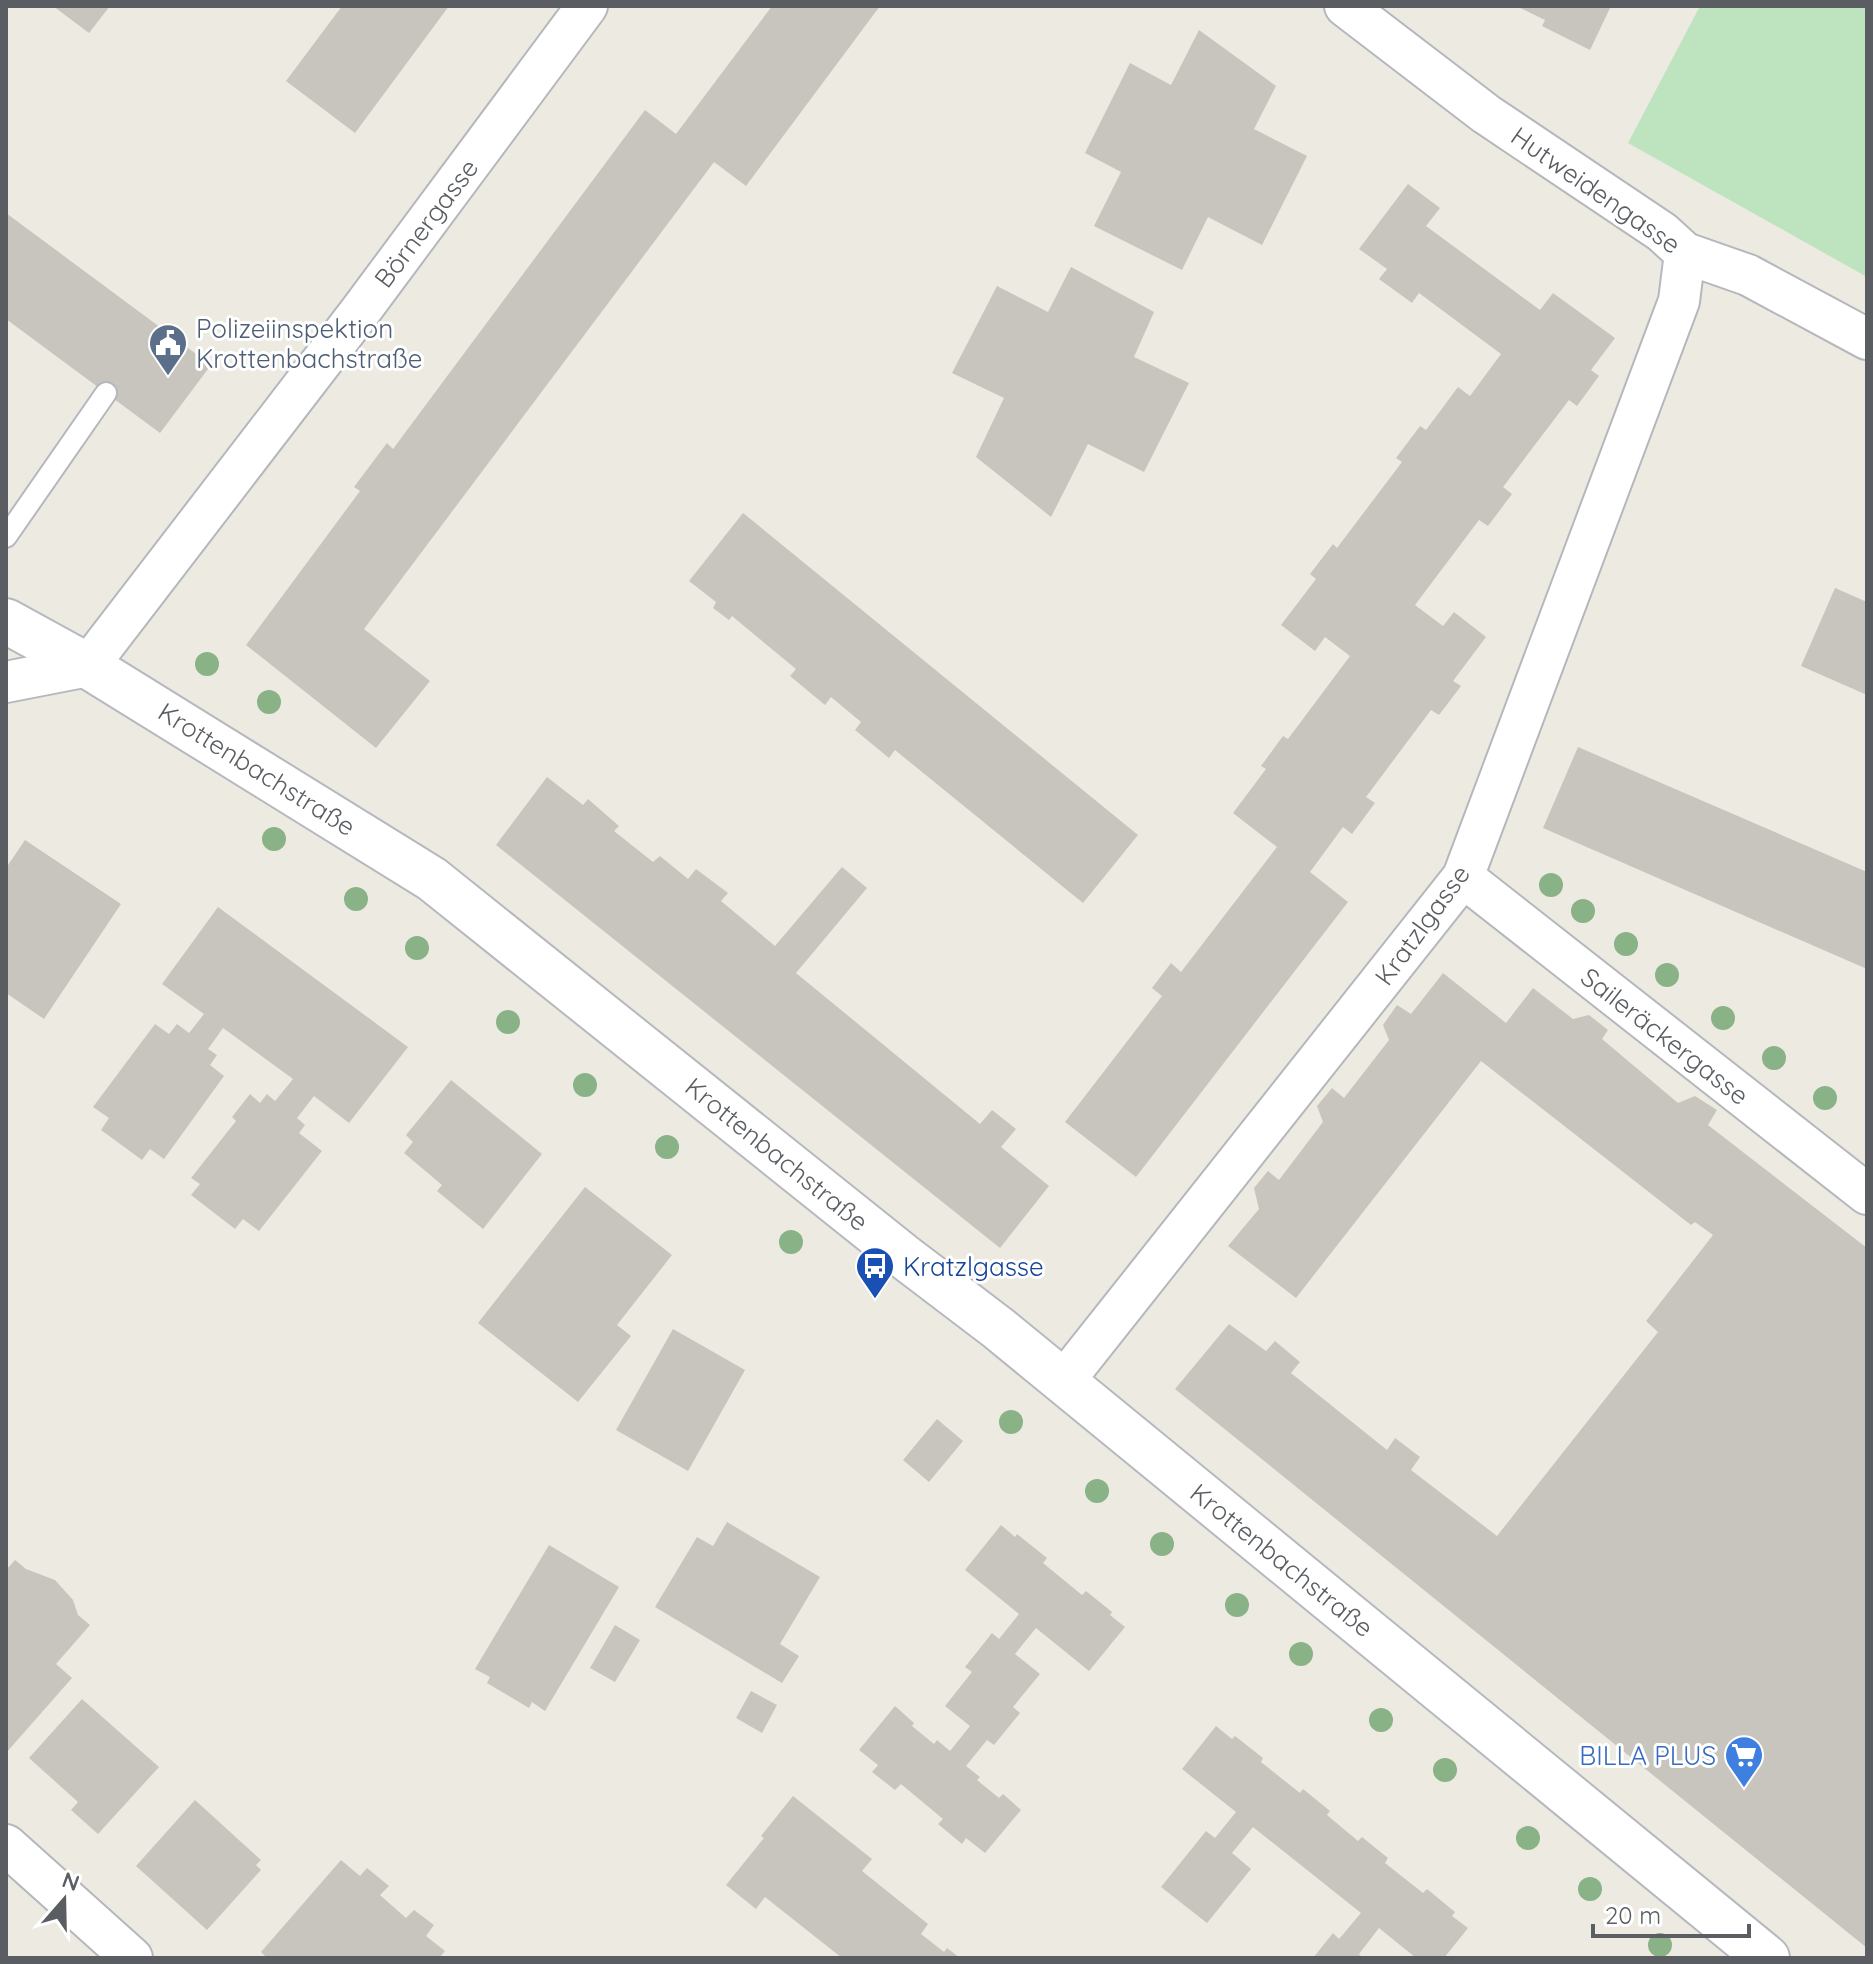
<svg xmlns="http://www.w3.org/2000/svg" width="1873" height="1964" viewBox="0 0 1873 1964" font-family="Quicksand,sans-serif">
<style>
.green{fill:#bee4bf}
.building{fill:#c8c5bf}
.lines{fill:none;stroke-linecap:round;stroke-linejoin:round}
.service-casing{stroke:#b4b8bc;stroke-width:24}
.minor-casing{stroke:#b4b8bc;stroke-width:44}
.secondary-casing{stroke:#b5b9be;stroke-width:48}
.service{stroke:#fff;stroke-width:20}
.minor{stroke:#fff;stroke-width:40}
.secondary{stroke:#fff;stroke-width:44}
.tree{fill:#89b286}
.labels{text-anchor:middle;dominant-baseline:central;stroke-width:6;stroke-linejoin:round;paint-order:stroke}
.street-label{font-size:26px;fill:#5a5e62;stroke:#fff}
.service-label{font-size:26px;fill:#4e5e75;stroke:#fff;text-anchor:start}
.transit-label{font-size:26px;fill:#164399;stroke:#fff;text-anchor:start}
.shop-label{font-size:26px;fill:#366cbe;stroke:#fff;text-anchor:end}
</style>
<rect width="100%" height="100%" fill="#edeae2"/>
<path class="green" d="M 1700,6 L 1867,6 L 1867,277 L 1628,143 Z"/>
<path class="building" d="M 53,6 L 110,6 L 89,33 Z
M 342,6 L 449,6 L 355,133 L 286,81 Z
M 772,6 L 880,6 L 746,186 L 714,162 L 364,629 L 430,681 L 376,748 L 246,645 L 360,491 L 354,487 L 387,443 L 393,449 L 645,110 L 676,134 Z
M 1516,6 L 1611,6 L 1590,50 L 1542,26 L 1545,20 Z
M 1199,30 L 1276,86 L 1254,129 L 1307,156 L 1262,245 L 1208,217 L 1182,270 L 1094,226 L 1121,172 L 1085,153 L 1130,63 L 1171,85 Z
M 1408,184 L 1440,208 L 1426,226 L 1540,310 L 1553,293 L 1615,338 L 1591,370 L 1599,376 L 1577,406 L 1569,400 L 1503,487 L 1512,494 L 1488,526 L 1479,520 L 1415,605 L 1443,626 L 1454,612 L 1486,637 L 1453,681 L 1461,686 L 1439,715 L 1431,710 L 1366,797 L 1375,803 L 1352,834 L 1343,827 L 1310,872 L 1348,902 L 1136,1177 L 1065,1122 L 1162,996 L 1152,988 L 1171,963 L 1181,972 L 1277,847 L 1233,813 L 1266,769 L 1261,766 L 1283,736 L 1288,739 L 1350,656 L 1325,637 L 1315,651 L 1281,625 L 1316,579 L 1310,574 L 1333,544 L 1337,548 L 1402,462 L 1396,458 L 1420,426 L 1426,430 L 1458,387 L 1470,396 L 1501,354 L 1419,293 L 1412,303 L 1379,279 L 1387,269 L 1359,249 Z
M 6,213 L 211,365 L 160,433 L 6,319 Z
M 1071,267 L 1154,312 L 1134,357 L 1189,383 L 1144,472 L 1088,444 L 1051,517 L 976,457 L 1004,398 L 952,373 L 997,286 L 1048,312 Z
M 743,513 L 1138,835 L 1083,903 L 895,750 L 889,758 L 855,730 L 861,722 L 831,697 L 825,705 L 790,676 L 796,669 L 744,626 L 732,616 L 729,620 L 713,608 L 716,602 L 689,581 Z
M 1835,588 L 1867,602 L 1867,695 L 1801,666 Z
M 1578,747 L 1867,872 L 1867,969 L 1543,828 Z
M 547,777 L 583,805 L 588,799 L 619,826 L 614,831 L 653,862 L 660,856 L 688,879 L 696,869 L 728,893 L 721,901 L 775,946 L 842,867 L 867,888 L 796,973 L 980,1124 L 992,1110 L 1016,1129 L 1001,1147 L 1049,1186 L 1000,1248 L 496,845 Z
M 25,840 L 121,904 L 44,1019 L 6,993 L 6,868 Z
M 218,907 L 408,1047 L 349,1123 L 314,1096 L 297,1118 L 305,1125 L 299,1133 L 322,1151 L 259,1231 L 243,1219 L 235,1229 L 191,1195 L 200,1184 L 191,1178 L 236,1121 L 232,1117 L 250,1094 L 260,1103 L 267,1094 L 275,1101 L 293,1079 L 223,1028 L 208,1049 L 217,1055 L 210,1065 L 224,1076 L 164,1159 L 150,1149 L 142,1160 L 101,1130 L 109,1118 L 93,1107 L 155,1024 L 169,1034 L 177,1024 L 189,1033 L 204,1014 L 162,984 Z
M 1443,973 L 1506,1023 L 1533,988 L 1573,1019 L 1589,1015 L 1608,1030 L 1602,1039 L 1678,1103 L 1695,1096 L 1717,1110 L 1708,1125 L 1867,1248 L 1867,1948 L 1175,1389 L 1229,1324 L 1266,1351 L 1275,1341 L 1300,1362 L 1291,1373 L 1387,1450 L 1395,1438 L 1420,1457 L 1411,1470 L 1497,1536 L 1658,1332 L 1646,1321 L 1713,1235 L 1695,1222 L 1691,1225 L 1481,1061 L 1296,1298 L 1228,1246 L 1259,1209 L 1254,1188 L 1268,1171 L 1279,1180 L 1323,1122 L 1317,1106 L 1332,1088 L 1344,1098 L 1389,1040 L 1383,1025 L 1397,1005 L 1411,1014 Z
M 451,1080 L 542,1154 L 483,1229 L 437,1191 L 442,1185 L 404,1153 L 413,1142 L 406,1135 Z
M 585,1187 L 672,1255 L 617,1325 L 631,1336 L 578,1402 L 478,1323 Z
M 673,1329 L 745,1370 L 688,1471 L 616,1430 Z
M 937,1419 L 963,1441 L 929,1482 L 903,1460 Z
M 727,1522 L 820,1577 L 780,1644 L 799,1656 L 782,1683 L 655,1607 L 697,1537 L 713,1546 Z
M 1001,1525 L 1015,1537 L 1017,1534 L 1047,1558 L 1043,1563 L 1082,1595 L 1086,1591 L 1112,1612 L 1110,1615 L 1125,1627 L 1089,1671 L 1036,1628 L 1015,1654 L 1040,1674 L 1013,1707 L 1020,1713 L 994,1745 L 987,1740 L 966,1766 L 980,1777 L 977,1780 L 999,1798 L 1003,1794 L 1021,1810 L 985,1853 L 966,1838 L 962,1844 L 938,1824 L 943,1819 L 901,1784 L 895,1790 L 872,1772 L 878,1765 L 859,1750 L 895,1706 L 914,1723 L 912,1726 L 934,1744 L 937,1740 L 950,1751 L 970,1726 L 945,1706 L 972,1672 L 965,1667 L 992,1633 L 999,1639 L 1019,1614 L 965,1570 Z
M 549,1545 L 619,1587 L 545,1711 L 532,1702 L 529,1708 L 487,1683 L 490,1677 L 475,1669 Z
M 15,1560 L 26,1569 L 55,1580 L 73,1600 L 78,1615 L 90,1625 L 56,1664 L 72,1678 L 6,1753 L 6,1570 Z
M 615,1625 L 640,1640 L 615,1682 L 590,1668 Z
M 751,1691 L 777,1705 L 762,1733 L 736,1718 Z
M 82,1699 L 159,1767 L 98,1834 L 71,1810 L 78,1802 L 29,1758 Z
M 1216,1726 L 1232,1739 L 1235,1736 L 1263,1758 L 1261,1762 L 1300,1793 L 1303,1789 L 1330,1811 L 1327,1815 L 1358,1841 L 1362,1837 L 1388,1858 L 1385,1863 L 1423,1893 L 1427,1889 L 1455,1912 L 1452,1916 L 1468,1928 L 1444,1958 L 1416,1958 L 1379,1928 L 1359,1954 L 1363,1958 L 1313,1958 L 1333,1933 L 1339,1939 L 1361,1913 L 1253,1827 L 1232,1853 L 1251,1869 L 1207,1923 L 1161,1887 L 1206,1831 L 1215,1838 L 1236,1812 L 1182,1769 Z
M 793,1796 L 872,1859 L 862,1871 L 928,1924 L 921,1934 L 944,1952 L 947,1948 L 960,1958 L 842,1958 L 765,1897 L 756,1909 L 726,1885 L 764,1838 L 761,1836 Z
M 195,1800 L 261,1860 L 256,1865 L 261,1870 L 207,1930 L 136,1866 Z
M 341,1860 L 360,1876 L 367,1868 L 389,1886 L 380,1895 L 406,1918 L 414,1910 L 434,1925 L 426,1936 L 445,1951 L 439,1958 L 267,1958 L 261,1952 Z"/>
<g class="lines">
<g class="service-casing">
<path id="service" d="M 6,537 L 106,393"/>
</g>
<g class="minor-casing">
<path id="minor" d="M 1345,6 L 1486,114 L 1662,232 L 1685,253 L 1748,275 L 1867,339
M 6,682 L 88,666 L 359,313 L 587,6
M 1463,877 L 1867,1194
M 1063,1382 L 1463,877 L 1679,301 L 1685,253
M 6,1845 L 132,1958"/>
</g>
<g class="secondary-casing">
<path id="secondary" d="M 6,621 L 88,666 L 432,879 L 902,1255 L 998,1328 L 1767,1958"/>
</g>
<use href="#service" class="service"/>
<use href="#minor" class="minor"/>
<use href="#secondary" class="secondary"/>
</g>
<g class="tree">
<circle cx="207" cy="664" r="12"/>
<circle cx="269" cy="702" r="12"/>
<circle cx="274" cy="839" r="12"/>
<circle cx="1551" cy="885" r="12"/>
<circle cx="356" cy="899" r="12"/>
<circle cx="1583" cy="911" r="12"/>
<circle cx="1626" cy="944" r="12"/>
<circle cx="417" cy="948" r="12"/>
<circle cx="1667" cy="975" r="12"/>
<circle cx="1723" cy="1018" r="12"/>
<circle cx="508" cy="1022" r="12"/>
<circle cx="1774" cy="1058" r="12"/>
<circle cx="585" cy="1085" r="12"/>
<circle cx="1825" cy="1098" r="12"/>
<circle cx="667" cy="1147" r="12"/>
<circle cx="791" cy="1242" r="12"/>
<circle cx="1011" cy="1422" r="12"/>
<circle cx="1097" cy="1491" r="12"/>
<circle cx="1162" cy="1544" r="12"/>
<circle cx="1237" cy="1605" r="12"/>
<circle cx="1301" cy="1654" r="12"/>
<circle cx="1381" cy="1720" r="12"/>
<circle cx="1445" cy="1770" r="12"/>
<circle cx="1528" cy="1838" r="12"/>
<circle cx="1590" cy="1889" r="12"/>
<circle cx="1660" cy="1945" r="12"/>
</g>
<defs>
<g id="civic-pin" transform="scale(2)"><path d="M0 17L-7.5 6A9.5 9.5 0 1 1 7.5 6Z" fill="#5c6f8a" stroke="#fff"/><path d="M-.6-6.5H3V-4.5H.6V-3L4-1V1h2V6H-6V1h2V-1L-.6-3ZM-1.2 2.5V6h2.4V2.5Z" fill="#fff"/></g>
<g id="bus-pin" transform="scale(2)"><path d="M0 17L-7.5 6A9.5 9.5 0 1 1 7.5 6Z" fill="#1a4fb4" stroke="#fff"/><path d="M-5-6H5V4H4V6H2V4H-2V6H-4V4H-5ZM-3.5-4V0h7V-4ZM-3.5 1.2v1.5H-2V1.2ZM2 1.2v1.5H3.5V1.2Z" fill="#fff"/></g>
<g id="supermarket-pin" transform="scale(2)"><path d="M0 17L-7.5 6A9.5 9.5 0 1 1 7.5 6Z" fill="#3f7fe0" stroke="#fff"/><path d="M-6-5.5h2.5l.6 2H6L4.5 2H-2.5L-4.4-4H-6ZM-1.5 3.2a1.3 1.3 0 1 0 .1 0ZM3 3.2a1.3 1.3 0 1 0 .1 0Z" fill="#fff"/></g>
</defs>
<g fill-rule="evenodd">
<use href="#civic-pin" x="168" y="343"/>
<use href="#bus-pin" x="875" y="1266"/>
<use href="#supermarket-pin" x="1744" y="1755"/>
</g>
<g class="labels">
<g class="street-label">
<text transform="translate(1596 190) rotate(35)">Hutweidengasse</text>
<text transform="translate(426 223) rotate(-53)">Börnergasse</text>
<text transform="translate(257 769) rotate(32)">Krottenbachstraße</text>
<text transform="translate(1422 925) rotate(-54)">Kratzlgasse</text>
<text transform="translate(1665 1036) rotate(38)">Saileräckergasse</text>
<text transform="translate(777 1154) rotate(39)">Krottenbachstraße</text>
<text transform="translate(1282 1560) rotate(39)">Krottenbachstraße</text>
</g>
<g class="service-label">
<text x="196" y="328">Polizeiinspektion<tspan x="196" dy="30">Krottenbachstraße</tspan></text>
</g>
<g class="transit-label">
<text x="903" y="1266">Kratzlgasse</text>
</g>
<g class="shop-label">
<text x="1716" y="1755">BILLA PLUS</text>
</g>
</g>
<rect width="1873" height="1964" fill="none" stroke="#5a5e62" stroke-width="16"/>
<g transform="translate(64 1900) rotate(20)" stroke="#ffffff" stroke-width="6" paint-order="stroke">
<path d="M0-6L14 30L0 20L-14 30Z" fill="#5a5e62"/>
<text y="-12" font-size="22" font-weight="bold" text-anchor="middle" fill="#5a5e62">N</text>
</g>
<path d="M1593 1924v12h156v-12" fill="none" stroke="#5a5e62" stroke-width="4"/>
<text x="1605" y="1924" font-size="24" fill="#5a5e62" stroke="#ffffff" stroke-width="6" paint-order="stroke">20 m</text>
</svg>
